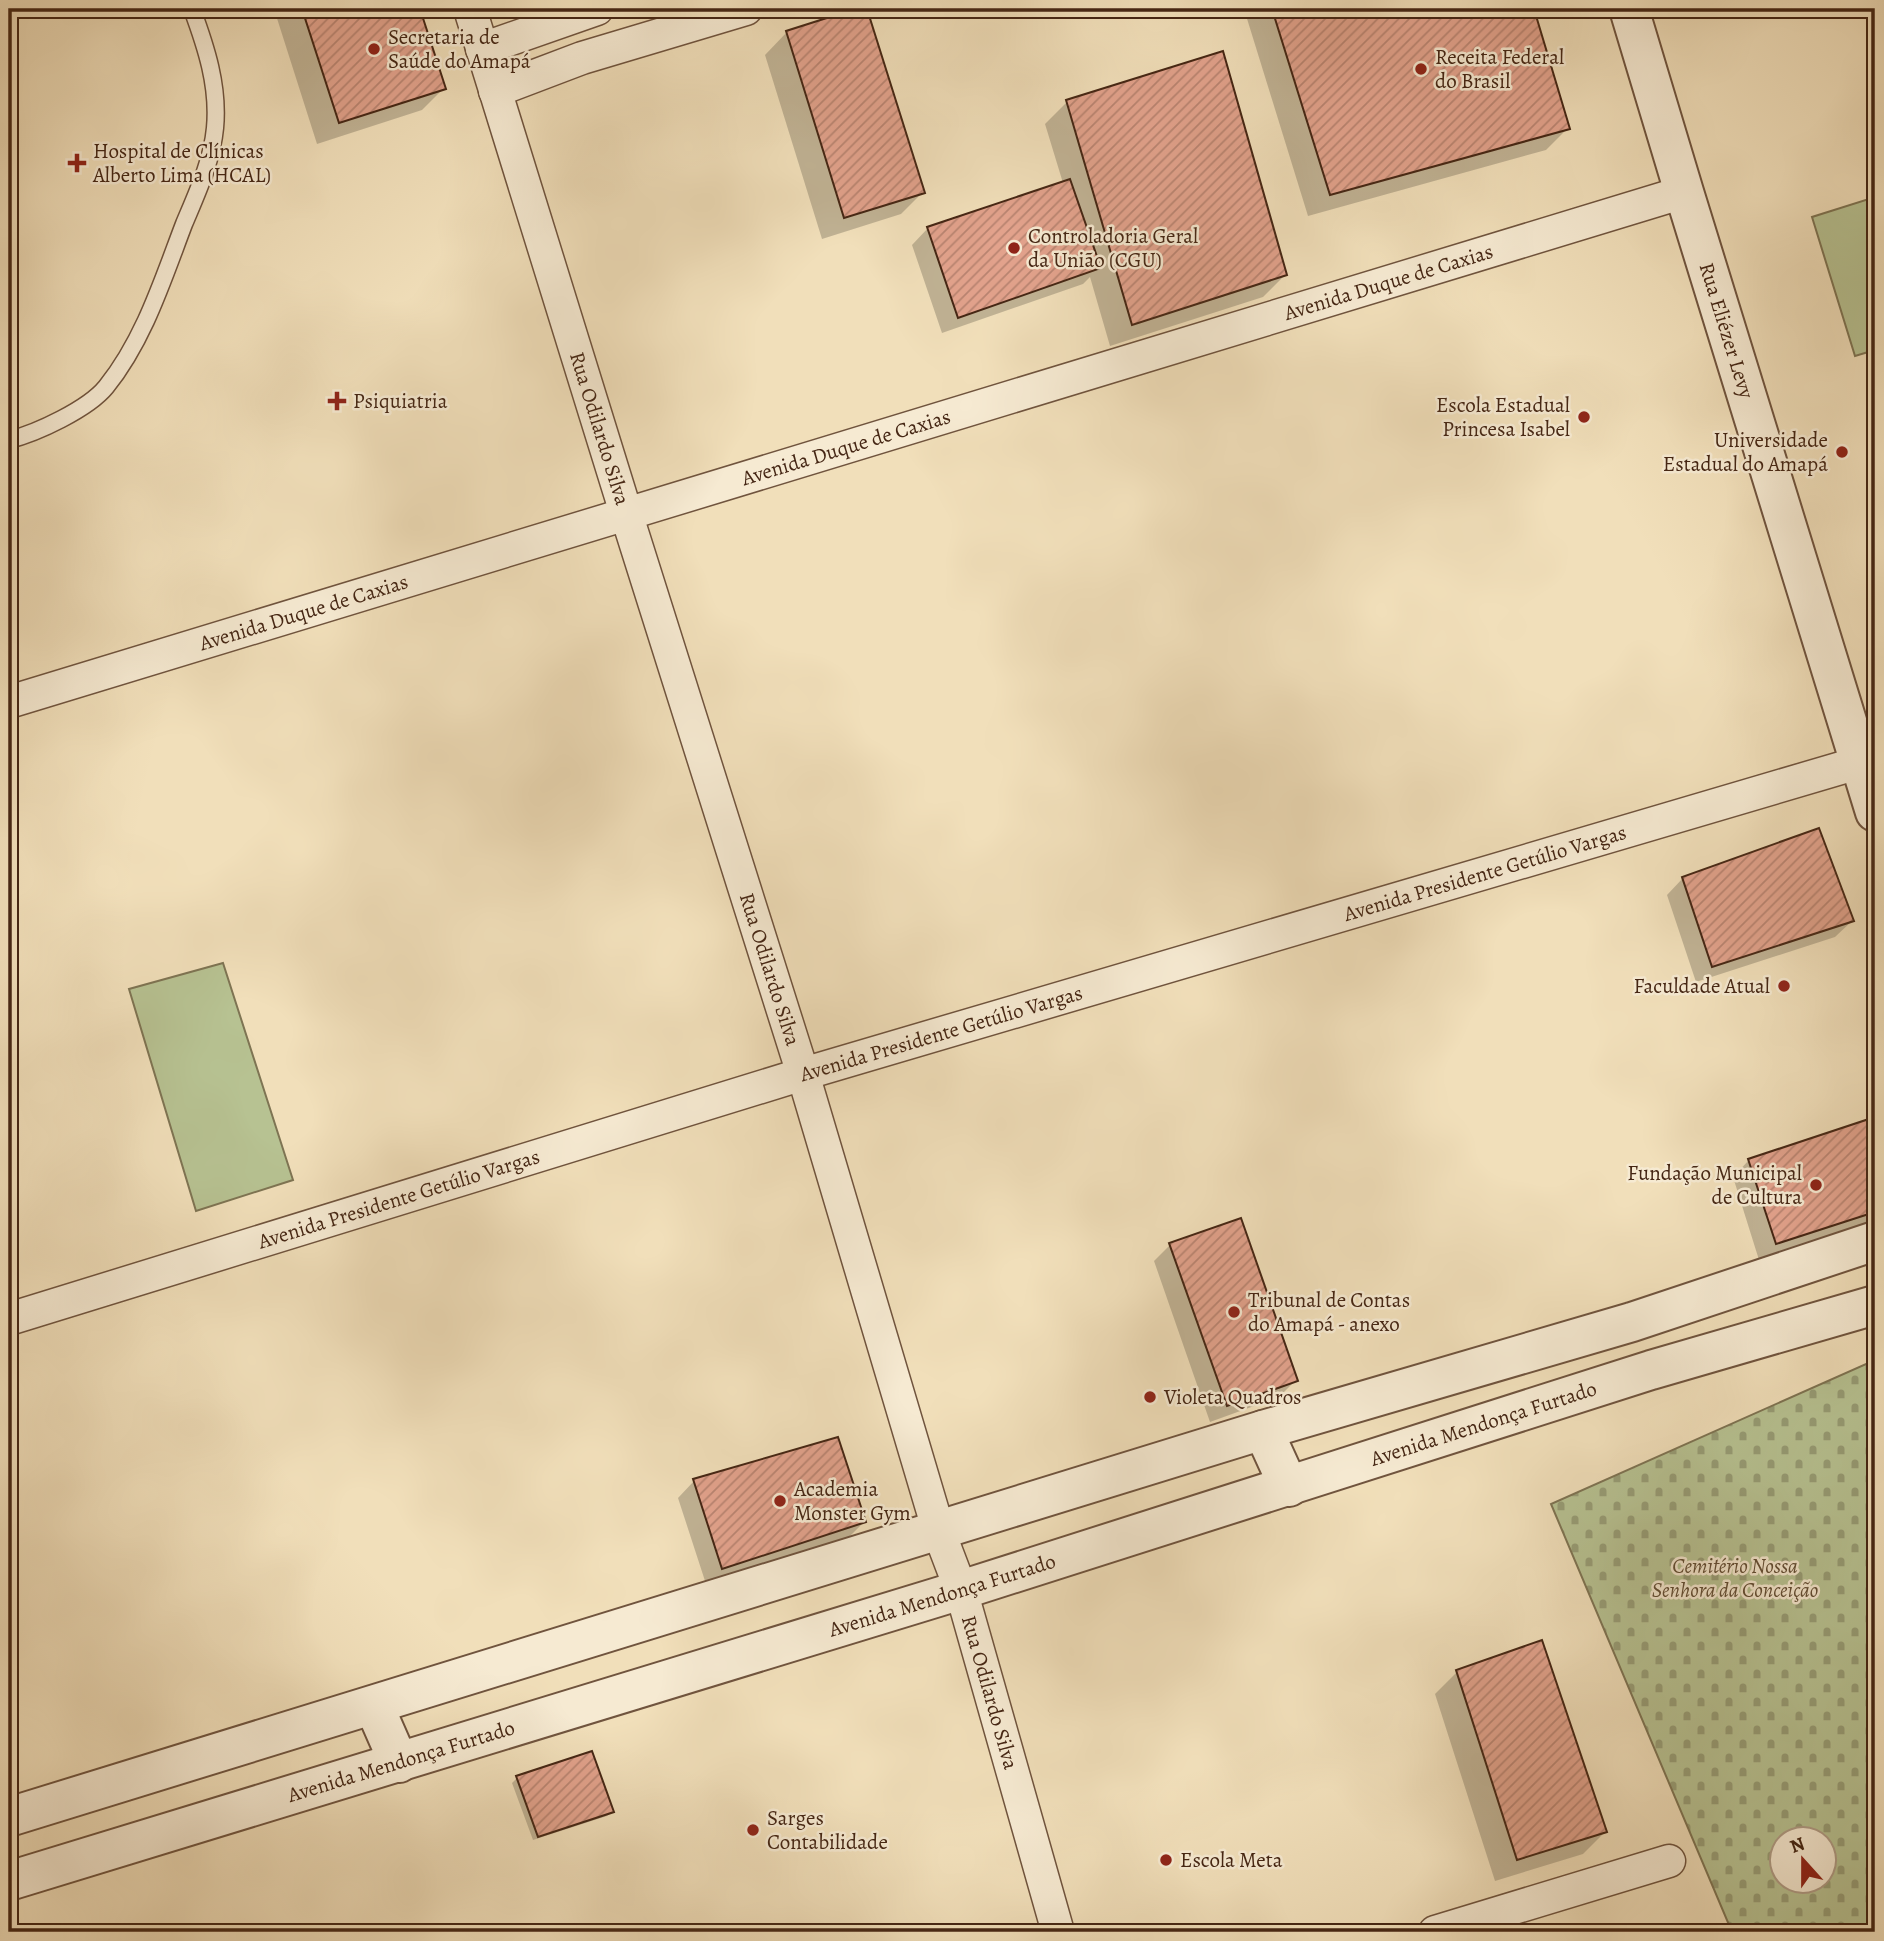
<svg xmlns="http://www.w3.org/2000/svg" width="1884" height="1941" viewBox="0 0 1884 1941" font-family="Alegreya,serif">
<style>
.cemetery{fill:url(#cemetery-stones);stroke:#7e7453;stroke-width:2;fill-rule:evenodd}
.garden{fill:#b7c292;stroke:#7e7453;stroke-width:2}
.shadow{fill:#0003}
.building{fill:url(#building-hatch);stroke:#452614;stroke-width:2}
.lines{fill:none;stroke-linecap:round;stroke-linejoin:round}
.service-casing{stroke:#70543e;stroke-width:19}
.minor-casing{stroke:#70543e;stroke-width:35}
.tertiary-casing{stroke:#70543e;stroke-width:42}
.service{stroke:#f6ead2;stroke-width:16}
.minor{stroke:#f6ead2;stroke-width:32}
.tertiary{stroke:#f6ead2;stroke-width:38}
.poi-dot{fill:#8f2418;stroke:#f6ead2;stroke-width:2.5}
.labels{text-anchor:middle;dominant-baseline:central;stroke-width:5;stroke-linejoin:round;paint-order:stroke}
.poi-label{font-size:21px;fill:#452614;stroke:#f6ead2;text-anchor:start}
.street-label{font-size:21px;fill:#452614;stroke:#f6ead2}
.park-label{font-size:21px;font-style:italic;fill:#624d34;stroke:#f6ead2}
</style>
<defs>
<pattern id="cemetery-stones" width="16" height="16" patternUnits="userSpaceOnUse" patternTransform="scale(1.75)"><rect width="16" height="16" fill="#b7c292"/><path d="M2 7V4a2 2 0 0 1 4 0v3zM10 15v-3a2 2 0 0 1 4 0v3z" fill="#979d76"/></pattern>
<pattern id="building-hatch" width="6" height="6" patternUnits="userSpaceOnUse" patternTransform="scale(1.75)"><rect width="6" height="6" fill="#e2a28c"/><path d="M-1 1l2-2M0 6l6-6M5 7l2-2" fill="none" stroke="#b98471"/></pattern>
</defs>
<rect width="100%" height="100%" fill="#f1dfba"/>
<filter id="stains"><feTurbulence type="fractalNoise" baseFrequency=".00286" numOctaves="4"/><feColorMatrix values="0 0 0 0 .2 0 0 0 0 .09 0 0 0 0 .02 0 0 0 .5 -.17"/></filter>
<radialGradient id="worn" r=".72"><stop offset=".6" stop-color="#630" stop-opacity="0"/><stop offset="1" stop-color="#630" stop-opacity=".3"/></radialGradient>
<path class="cemetery" d="M 1875,1360 L 1875,1932 L 1732,1932 L 1551,1504 ZM 1783,1840 L 1825,1840 L 1825,1882 L 1783,1882 Z"/>
<path class="garden" d="M 1875,197 L 1875,350 L 1855,356 L 1812,217 Z
M 223,963 L 293,1180 L 196,1211 L 129,989 Z"/>
<path class="shadow" d="M 274,9 L 418,9 L 444,88 L 422,110 L 317,144 Z
M 861,9 L 865,9 L 923,192 L 901,214 L 822,239 L 765,55 L 787,32 Z
M 1244,9 L 1532,9 L 1568,128 L 1546,150 L 1308,216 Z
M 1067,102 L 1285,275 L 1263,297 L 1110,346 L 1090,277 L 1083,284 L 942,333 L 912,245 L 928,228 L 1063,183 L 1045,124 Z
M 1683,878 L 1852,921 L 1835,937 L 1696,982 L 1667,895 Z
M 1875,1119 L 1875,1222 L 1759,1260 L 1733,1177 L 1749,1160 Z
M 1170,1245 L 1296,1380 L 1279,1397 L 1210,1422 L 1154,1261 Z
M 694,1481 L 864,1522 L 848,1538 L 706,1584 L 678,1498 Z
M 1457,1672 L 1605,1832 L 1583,1854 L 1495,1881 L 1435,1694 Z
M 517,1778 L 612,1812 L 607,1816 L 533,1840 L 512,1783 Z"/>
<path class="building" d="M 302,9 L 420,9 L 446,89 L 339,123 Z
M 855,9 L 867,9 L 925,193 L 844,218 L 786,31 Z
M 1272,9 L 1534,9 L 1570,129 L 1330,195 Z
M 1223,51 L 1287,275 L 1132,325 L 1066,100 Z
M 1070,179 L 1101,268 L 958,318 L 927,227 Z
M 1819,828 L 1854,921 L 1712,967 L 1682,877 Z
M 1875,1117 L 1875,1212 L 1776,1244 L 1748,1159 Z
M 1241,1218 L 1298,1381 L 1227,1406 L 1169,1243 Z
M 838,1437 L 866,1522 L 722,1569 L 693,1479 Z
M 1542,1640 L 1607,1832 L 1517,1860 L 1456,1670 Z
M 592,1751 L 614,1812 L 538,1837 L 516,1776 Z"/>
<g class="lines">
<g class="service-casing">
<path id="service" d="M 9,440 C 37,433 88,409 106,387 C 144,340 163,279 184,224 C 197,193 212,161 215,128 C 219,86 206,47 192,9"/>
</g>
<g class="minor-casing">
<g id="minor">
<path id="s1" d="M 470,9 L 626,513 L 803,1074 L 939,1532 L 961,1590 L 1058,1932"/>
<path d="M 482,49 L 597,9"/>
<path d="M 495,91 L 582,58 L 746,9"/>
<path id="s2" d="M 9,702 L 1684,192"/>
<path id="s3" d="M 9,1319 L 803,1074 L 1875,758"/>
<path d="M 1435,1932 L 1669,1861"/>
</g>
</g>
<g class="tertiary-casing">
<g id="tertiary">
<path id="s4" d="M 1629,9 L 1684,192 L 1875,812"/>
<path d="M 1263,1430 L 1289,1487"/>
<path d="M 374,1706 L 399,1763"/>
<path d="M 9,1817 L 1263,1430 L 1632,1322 L 1875,1241"/>
<path id="s5" d="M 9,1881 L 961,1590 L 1651,1370 L 1875,1305"/>
</g>
</g>
<use href="#service" class="service"/>
<use href="#minor" class="minor"/>
<use href="#tertiary" class="tertiary"/>
</g>
<g class="poi-dot">
<circle cx="374" cy="49" r="7"/>
<circle cx="1421" cy="69" r="7"/>
<path d="M73.5 152.5h7v7h7v7h-7v7h-7v-7h-7v-7h7z"/>
<circle cx="1014" cy="248" r="7"/>
<path d="M333.5 390.5h7v7h7v7h-7v7h-7v-7h-7v-7h7z"/>
<circle cx="1584" cy="417" r="7"/>
<circle cx="1842" cy="452" r="7"/>
<circle cx="1784" cy="986" r="7"/>
<circle cx="1816" cy="1185" r="7"/>
<circle cx="1234" cy="1312" r="7"/>
<circle cx="1150" cy="1397" r="7"/>
<circle cx="780" cy="1501" r="7"/>
<circle cx="753" cy="1830" r="7"/>
<circle cx="1166" cy="1860" r="7"/>
</g>
<g class="labels">
<g class="poi-label">
<text x="388" y="37">Secretaria de<tspan x="388" dy="24">Saúde do Amapá</tspan></text>
<text x="1435" y="57">Receita Federal<tspan x="1435" dy="24">do Brasil</tspan></text>
<text x="93" y="151">Hospital de Clínicas<tspan x="93" dy="24">Alberto Lima (HCAL)</tspan></text>
<text x="1028" y="236">Controladoria Geral<tspan x="1028" dy="24">da União (CGU)</tspan></text>
<text x="353" y="401">Psiquiatria</text>
<text x="1570" y="405" text-anchor="end">Escola Estadual<tspan x="1570" dy="24">Princesa Isabel</tspan></text>
<text x="1828" y="440" text-anchor="end">Universidade<tspan x="1828" dy="24">Estadual do Amapá</tspan></text>
<text x="1770" y="986" text-anchor="end">Faculdade Atual</text>
<text x="1802" y="1173" text-anchor="end">Fundação Municipal<tspan x="1802" dy="24">de Cultura</tspan></text>
<text x="1248" y="1300">Tribunal de Contas<tspan x="1248" dy="24">do Amapá - anexo</tspan></text>
<text x="1164" y="1397">Violeta Quadros</text>
<text x="794" y="1489">Academia<tspan x="794" dy="24">Monster Gym</tspan></text>
<text x="767" y="1818">Sarges<tspan x="767" dy="24">Contabilidade</tspan></text>
<text x="1180" y="1860">Escola Meta</text>
</g>
<g class="street-label">
<text stroke="none"><textPath href="#s2" startOffset="1442">Avenida Duque de Caxias</textPath></text>
<text stroke="none"><textPath href="#s4" startOffset="336">Rua Eliézer Levy</textPath></text>
<text stroke="none"><textPath href="#s1" startOffset="439">Rua Odilardo Silva</textPath></text>
<text stroke="none"><textPath href="#s2" startOffset="875">Avenida Duque de Caxias</textPath></text>
<text stroke="none"><textPath href="#s2" startOffset="308">Avenida Duque de Caxias</textPath></text>
<text stroke="none"><textPath href="#s3" startOffset="1542">Avenida Presidente Getúlio Vargas</textPath></text>
<text stroke="none"><textPath href="#s1" startOffset="1006">Rua Odilardo Silva</textPath></text>
<text stroke="none"><textPath href="#s3" startOffset="975">Avenida Presidente Getúlio Vargas</textPath></text>
<text stroke="none"><textPath href="#s3" startOffset="408">Avenida Presidente Getúlio Vargas</textPath></text>
<text stroke="none"><textPath href="#s5" startOffset="1544">Avenida Mendonça Furtado</textPath></text>
<text stroke="none"><textPath href="#s5" startOffset="976">Avenida Mendonça Furtado</textPath></text>
<text stroke="none"><textPath href="#s1" startOffset="1762">Rua Odilardo Silva</textPath></text>
<text stroke="none"><textPath href="#s5" startOffset="410">Avenida Mendonça Furtado</textPath></text>
</g>
<g class="park-label">
<text x="1735" y="1566">Cemitério Nossa<tspan x="1735" dy="24">Senhora da Conceição</tspan></text>
</g>
</g>
<rect width="1884" height="1941" fill="none" stroke="#f1dfba" stroke-width="35"/>
<rect x="10" y="10" width="1863" height="1920" fill="none" stroke="#452614" stroke-width="3.5"/>
<rect x="18" y="18" width="1849" height="1906" fill="none" stroke="#452614" stroke-width="2"/>
<g transform="translate(1803 1860) rotate(339)"><circle r="33" fill="#f6ead2" stroke="#af9c86" stroke-width="2"/>
<path d="M0-5L12 26L0 18L-12 26Z" fill="#8f2418"/>
<text y="-10" font-size="19" font-weight="bold" text-anchor="middle" fill="#452614">N</text>
</g>
<rect width="100%" height="100%" filter="url(#stains)"/>
<rect width="100%" height="100%" fill="url(#worn)"/>
</svg>
